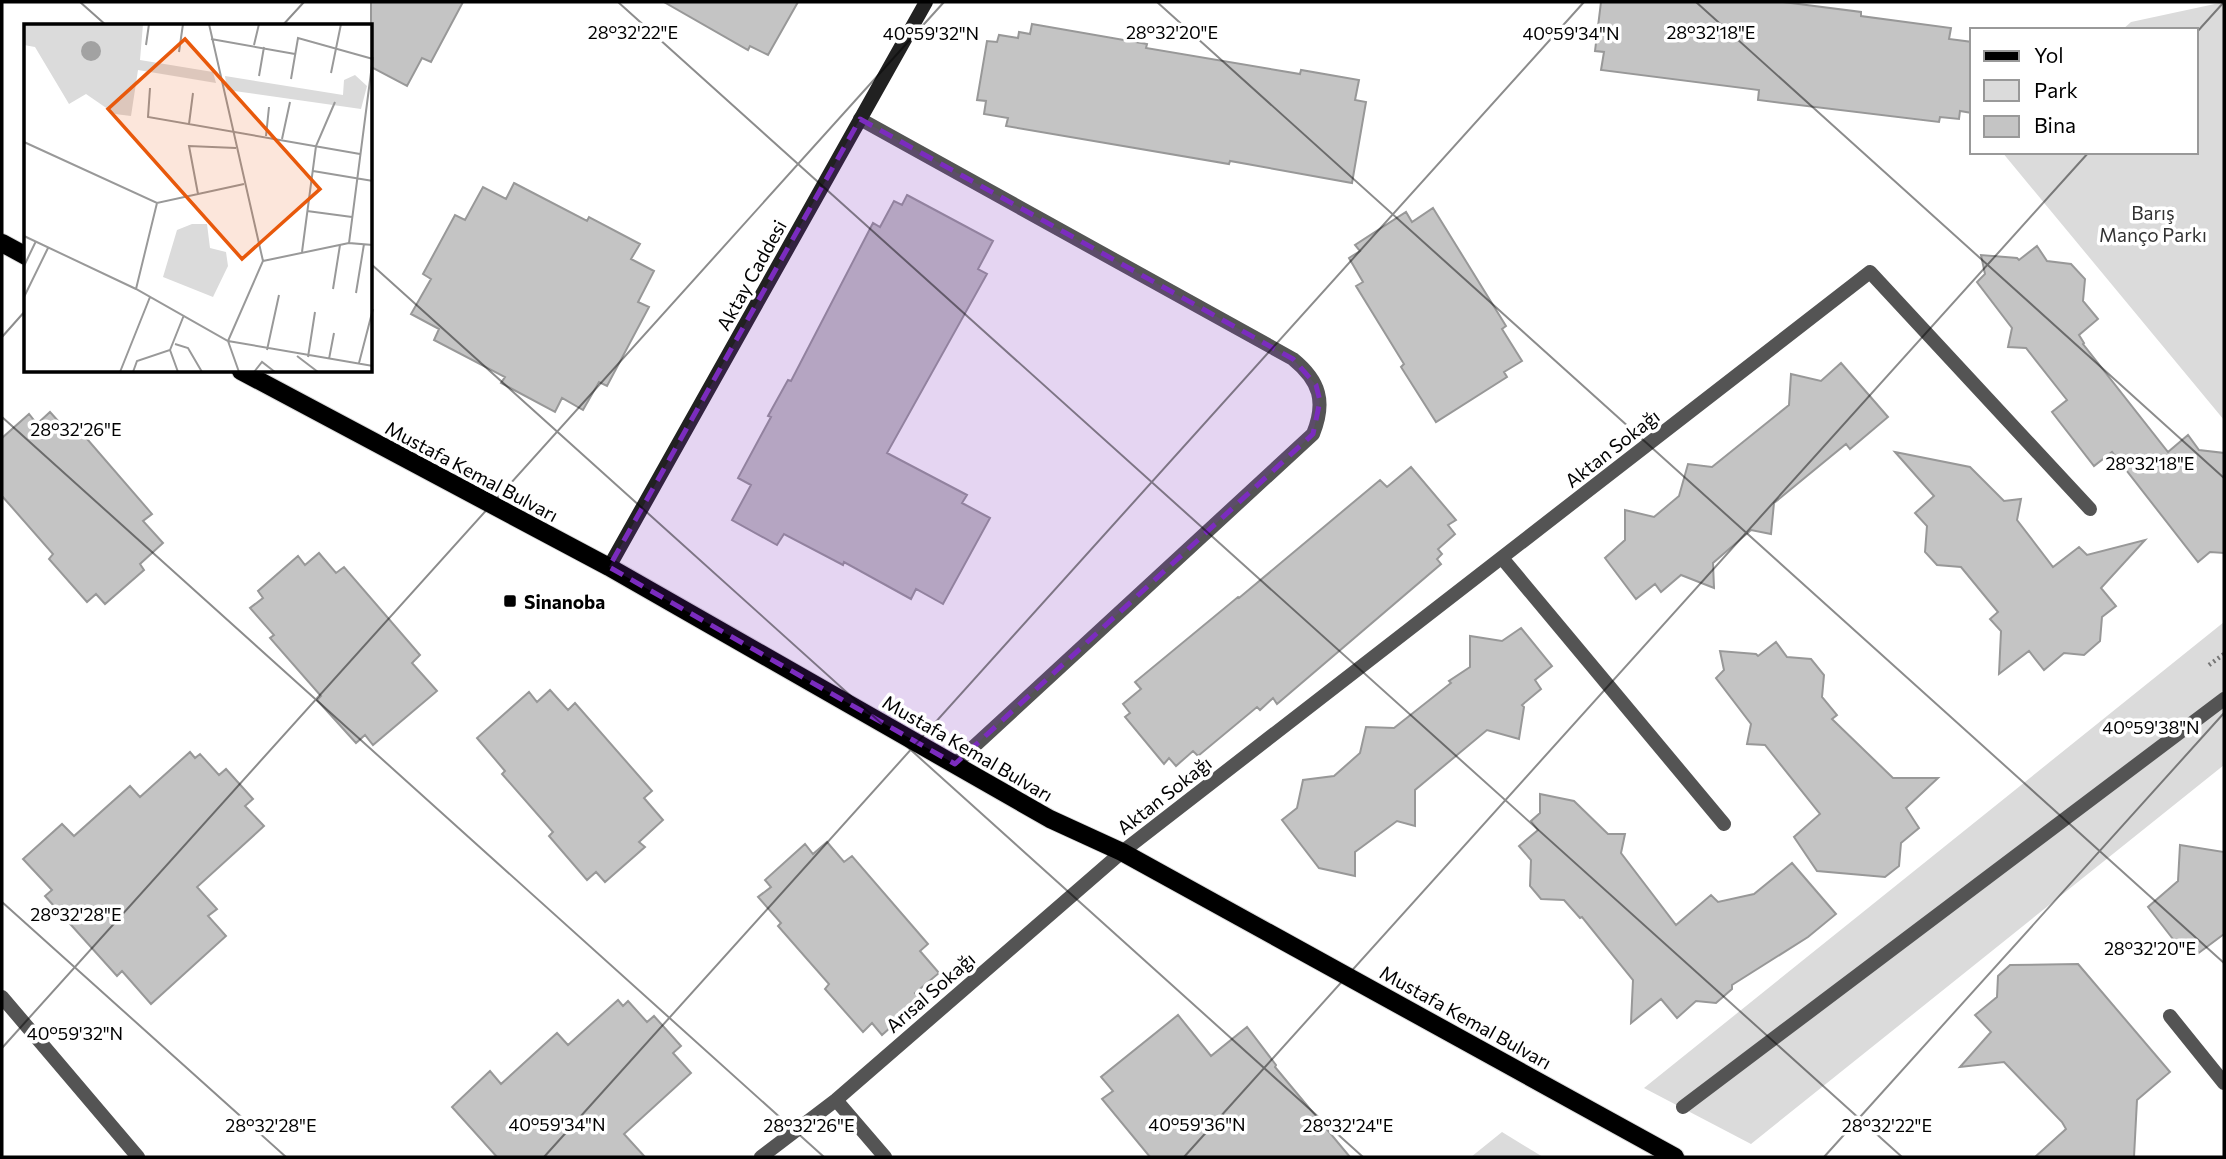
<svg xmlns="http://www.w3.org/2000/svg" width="2226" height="1159" viewBox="0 0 2226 1159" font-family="Commissioner,sans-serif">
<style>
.green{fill:#dbdbdb}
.building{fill:#c4c4c4;stroke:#989898;stroke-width:2}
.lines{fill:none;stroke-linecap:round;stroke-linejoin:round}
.primary-casing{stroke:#dbdbdb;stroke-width:20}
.path{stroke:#767676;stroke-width:4.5;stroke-dasharray:2 3.5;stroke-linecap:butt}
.street{stroke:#545454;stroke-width:14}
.secondary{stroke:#212121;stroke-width:14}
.primary{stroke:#000;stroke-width:18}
.marked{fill:#7b2cbf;fill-opacity:0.2;stroke:#7b2cbf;stroke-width:5;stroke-dasharray:14 9;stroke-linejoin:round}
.ticks{fill:none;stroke:#000;stroke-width:2;stroke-opacity:0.45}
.poi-dot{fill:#000;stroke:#fff;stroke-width:2.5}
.labels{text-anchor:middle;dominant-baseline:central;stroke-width:7;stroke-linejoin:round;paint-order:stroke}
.park-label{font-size:19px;fill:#323232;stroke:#fff}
.street-label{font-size:19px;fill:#000;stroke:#fff}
.poi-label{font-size:19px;font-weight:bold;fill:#000;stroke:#fff;text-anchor:start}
.inset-road{fill:none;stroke:#999;stroke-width:2}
.view{fill:#e8590c;fill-opacity:0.15;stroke:#e8590c;stroke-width:3.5}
.inset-edge{fill:none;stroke:#000;stroke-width:3.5}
.ticks-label{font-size:18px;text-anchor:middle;fill:#000;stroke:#fff;stroke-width:7;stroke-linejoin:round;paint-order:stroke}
</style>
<rect width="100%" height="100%" fill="#fff"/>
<path class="green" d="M 2224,2 L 2224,420 L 2002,152 L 2196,152 L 2196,30 L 2122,30 L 2131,22 Z
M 2224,622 L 2224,765 L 1751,1144 L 1644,1088 Z
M 1502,1132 L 1543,1157 L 1471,1157 Z"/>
<path class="building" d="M 371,2 L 463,2 L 431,62 L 422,58 L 407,86 L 371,67 Z
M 664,2 L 798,2 L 768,55 L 750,46 L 748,50 Z
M 1601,2 L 1783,2 L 1861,12 L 1861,16 L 1951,28 L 1949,39 L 1972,42 L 1972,113 L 1960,111 L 1959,119 L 1940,117 L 1939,122 L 1758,100 L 1759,90 L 1601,70 L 1604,52 L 1595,51 Z
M 1032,24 L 1147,44 L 1146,48 L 1300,74 L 1301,70 L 1359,80 L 1355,100 L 1366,102 L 1352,183 L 1230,161 L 1229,164 L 1006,126 L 1008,118 L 984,114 L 986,101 L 977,100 L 987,41 L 997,42 L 999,35 L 1018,38 L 1019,32 L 1030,34 Z
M 514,183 L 587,221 L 589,217 L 640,244 L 631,259 L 654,271 L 638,302 L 649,307 L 607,386 L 599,382 L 583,410 L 562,398 L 555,412 L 501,383 L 505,377 L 434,340 L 439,329 L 411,314 L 431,279 L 423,274 L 455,215 L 465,220 L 483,187 L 506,199 Z
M 907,195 L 993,241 L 978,269 L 987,274 L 887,453 L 967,495 L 962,503 L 990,518 L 943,604 L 916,589 L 911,599 L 844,562 L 843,565 L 784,534 L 777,545 L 732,520 L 751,485 L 738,478 L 771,417 L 768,416 L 788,380 L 791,381 L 873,223 L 880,227 L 894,201 L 902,205 Z
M 1433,208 L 1506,326 L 1502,329 L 1522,361 L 1504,372 L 1507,377 L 1436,422 L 1401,367 L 1404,364 L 1356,286 L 1363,282 L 1349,258 L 1360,251 L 1355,245 L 1406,212 L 1412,222 Z
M 2037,246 L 2047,261 L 2071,264 L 2085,279 L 2083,301 L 2098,319 L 2079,335 L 2084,343 L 2083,344 L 2168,452 L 2188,435 L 2199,450 L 2224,453 L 2224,553 L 2210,552 L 2198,562 L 2112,452 L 2094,466 L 2052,412 L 2067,400 L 2026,348 L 2008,347 L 2012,328 L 1977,282 L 1985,274 L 1981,255 L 2017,258 L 2019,260 Z
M 1841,363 L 1888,417 L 1850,449 L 1846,444 L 1774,503 L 1771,534 L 1751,530 L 1713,563 L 1714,588 L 1681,575 L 1661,592 L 1655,584 L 1636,599 L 1605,558 L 1625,540 L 1625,510 L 1654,517 L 1679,496 L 1688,464 L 1712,467 L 1789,405 L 1791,374 L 1821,381 Z
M 50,412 L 68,432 L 75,425 L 152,514 L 143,521 L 163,543 L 140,564 L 144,570 L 105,604 L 96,594 L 87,602 L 49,559 L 53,554 L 2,496 L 2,438 L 29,414 L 37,424 Z
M 1895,452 L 1970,467 L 2004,501 L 2021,499 L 2017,520 L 2053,567 L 2079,547 L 2087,555 L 2145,540 L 2101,588 L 2116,606 L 2102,617 L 2100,641 L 2084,655 L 2064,653 L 2044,670 L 2029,651 L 1999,674 L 2001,631 L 1990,619 L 1998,612 L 1961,567 L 1937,565 L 1925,552 L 1927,526 L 1915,513 L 1934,496 Z
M 1411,467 L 1456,520 L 1448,525 L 1455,534 L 1438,549 L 1442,554 L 1437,559 L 1441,564 L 1277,704 L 1273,698 L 1260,710 L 1257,707 L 1198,756 L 1193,751 L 1176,766 L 1169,758 L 1164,764 L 1125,717 L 1130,713 L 1123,704 L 1141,689 L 1135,682 L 1238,597 L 1239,598 L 1380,480 L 1387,487 Z
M 319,553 L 336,573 L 344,567 L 420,655 L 412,663 L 437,691 L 373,745 L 365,735 L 356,743 L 317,700 L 321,696 L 270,638 L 274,635 L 250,608 L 263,598 L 258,591 L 298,556 L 305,565 Z
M 1521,628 L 1552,666 L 1535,680 L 1541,689 L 1522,705 L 1524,707 L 1519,739 L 1487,730 L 1415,790 L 1415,826 L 1397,821 L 1355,852 L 1355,876 L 1319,868 L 1282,820 L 1297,808 L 1303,780 L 1334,776 L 1360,753 L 1366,727 L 1394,728 L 1451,683 L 1449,681 L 1470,667 L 1470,636 L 1502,641 Z
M 1776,642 L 1787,657 L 1811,659 L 1824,675 L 1822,697 L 1837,715 L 1832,719 L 1893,778 L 1938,778 L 1906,808 L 1919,828 L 1901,843 L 1899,866 L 1885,877 L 1817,871 L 1794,837 L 1820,814 L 1765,745 L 1747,744 L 1751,724 L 1716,678 L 1724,670 L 1720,651 L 1756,654 L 1758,656 Z
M 550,690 L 568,710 L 575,703 L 652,791 L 644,798 L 663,820 L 639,842 L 645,847 L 605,882 L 596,872 L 587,880 L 549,836 L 553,832 L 502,774 L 505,771 L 477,738 L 529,692 L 537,702 Z
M 190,752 L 195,758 L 200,754 L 219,775 L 226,769 L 253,799 L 245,806 L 264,826 L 197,887 L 217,909 L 208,916 L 226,936 L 151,1004 L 122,971 L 117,976 L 45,896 L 52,890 L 23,859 L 62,824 L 74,836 L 130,786 L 140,797 Z
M 1540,794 L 1574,801 L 1608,834 L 1625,834 L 1621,853 L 1676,925 L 1711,895 L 1718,902 L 1754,894 L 1792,863 L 1836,914 L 1808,937 L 1732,985 L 1732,989 L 1716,1003 L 1696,1001 L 1677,1018 L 1661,999 L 1631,1023 L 1633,980 L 1582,917 L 1580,918 L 1564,900 L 1541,899 L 1530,886 L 1531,860 L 1519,846 L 1538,830 L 1531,821 L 1540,813 Z
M 827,842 L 844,862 L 852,856 L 928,944 L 920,951 L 939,973 L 915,993 L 921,1000 L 882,1035 L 872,1023 L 863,1032 L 825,989 L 829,984 L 778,926 L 781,923 L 758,897 L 771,887 L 765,880 L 805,844 L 813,854 Z
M 2180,845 L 2224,852 L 2224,934 L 2196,955 L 2190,948 L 2180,948 L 2148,907 L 2178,881 Z
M 2078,964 L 2170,1072 L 2137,1100 L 2134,1157 L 2035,1157 L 2066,1129 L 2062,1122 L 2004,1062 L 1960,1067 L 1991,1032 L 1975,1015 L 1997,997 L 1998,976 L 2010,965 Z
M 618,1000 L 623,1006 L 628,1001 L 647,1022 L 654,1016 L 681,1046 L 673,1053 L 691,1073 L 624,1134 L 645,1157 L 497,1157 L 452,1107 L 490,1071 L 501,1084 L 557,1033 L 568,1045 Z
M 1178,1015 L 1211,1056 L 1247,1027 L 1276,1065 L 1275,1067 L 1350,1157 L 1150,1157 L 1102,1099 L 1113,1091 L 1101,1077 Z"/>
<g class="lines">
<g class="primary-casing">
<path id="primary" d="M 2,243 L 26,256
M 241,371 L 609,567 L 1050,819 L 1122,852 L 1675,1157"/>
</g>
<path class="path" d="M 2209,665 L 2224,654"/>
<path class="street" d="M 860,119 L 1293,359 C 1320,381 1326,402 1313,434 L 955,764
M 1502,558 L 1724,824
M 2,997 L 138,1157
M 2170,1016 L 2224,1083
M 836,1100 L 885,1157
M 1683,1107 L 2224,699
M 761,1157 L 836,1100 L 1122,852 L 1870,272 L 2090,509"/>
<path class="secondary" d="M 609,567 L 926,2"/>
<use href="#primary" class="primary"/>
</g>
<path class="marked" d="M 860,119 L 1293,359 L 1316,385 L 1320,401 L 1313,434 L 955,764 L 609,567 Z"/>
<path class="ticks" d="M 80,2 L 107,26M 618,2 L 1902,1157M 1157,2 L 2224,963M 1696,2 L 2224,478M 282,26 L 304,2M 2196,33 L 2224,2M 371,264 L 1363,1157M 2,337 L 26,310M 2,417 L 824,1157M 2,902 L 286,1157M 2,1048 L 944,2M 544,1157 L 1584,2M 1184,1157 L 2089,152M 1824,1157 L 2224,713"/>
<rect class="poi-dot" x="503" y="594" width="14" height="14" rx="3.5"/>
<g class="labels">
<g class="park-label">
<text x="2153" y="212">Barış<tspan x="2153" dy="22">Manço Parkı</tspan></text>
</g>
<g class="street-label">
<text transform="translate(751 275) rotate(-61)">Aktay Caddesi</text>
<text transform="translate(1612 448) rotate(-38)">Aktan Sokağı</text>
<text transform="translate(472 471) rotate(28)">Mustafa Kemal Bulvarı</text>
<text transform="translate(968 748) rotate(30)">Mustafa Kemal Bulvarı</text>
<text transform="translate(1164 795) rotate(-38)">Aktan Sokağı</text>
<text transform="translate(930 992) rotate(-41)">Arısal Sokağı</text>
<text transform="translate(1466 1017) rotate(29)">Mustafa Kemal Bulvarı</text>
</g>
<g class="poi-label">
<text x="524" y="601">Sinanoba</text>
</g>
</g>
<g transform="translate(24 24)">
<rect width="348" height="348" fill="#fff"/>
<path d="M 0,0 L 119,0 L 116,36 L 189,48 L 192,59 L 114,46 L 107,92 L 91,90 L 62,70 L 45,80 L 11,23 L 0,21 ZM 331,51 L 343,62 L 337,85 L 203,66 L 201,52 L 319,71 L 320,56 ZM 168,200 L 183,200 L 186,224 L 202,228 L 204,242 L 189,273 L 139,253 L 153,206 Z" fill="#dbdbdb"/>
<path d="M57 27a10 10 0 1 1 20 0a10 10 0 1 1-20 0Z" fill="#a2a2a2"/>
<path class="inset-road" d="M 187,15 L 271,30M 122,21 L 125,0M 230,21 L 235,0M 155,28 L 159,0M 349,33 L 325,219 L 349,221M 307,49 L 317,0M 235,52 L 240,23M 267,55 L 274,14 L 349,35M 126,64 L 124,93 L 336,130M 165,100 L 169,69M 242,112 L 245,83M 258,115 L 266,78M 0,118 L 133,179 L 220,160M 289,147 L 349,157M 174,170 L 165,122 L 212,124M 283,187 L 328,193M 0,212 L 112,265 L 204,317 L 239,237 L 185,0M 278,228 L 292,122 L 311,78M 239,237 L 325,219M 0,242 L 12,217M 112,265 L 133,179M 309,265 L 316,221M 332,269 L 340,220M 0,273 L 24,224M 204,317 L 349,342M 204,317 L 215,348M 151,320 L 164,324 L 178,348M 146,326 L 154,348M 243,326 L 255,271M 273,332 L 294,348M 284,333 L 291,288M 305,335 L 310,309M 335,339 L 349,285M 96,348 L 126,273M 109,348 L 113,337 L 146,326 L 160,291M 230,348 L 238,338 L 251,348"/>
<path class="view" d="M 161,15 L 296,165 L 218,235 L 84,85 Z"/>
<rect width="348" height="348" class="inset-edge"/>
</g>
<g class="ticks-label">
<text x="1172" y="39">28°32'20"E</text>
<text x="633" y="39">28°32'22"E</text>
<text x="1711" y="39">28°32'18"E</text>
<text x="1571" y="40">40°59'34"N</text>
<text x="931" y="40">40°59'32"N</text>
<text x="76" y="436">28°32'26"E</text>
<text x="2150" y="470">28°32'18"E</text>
<text x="2151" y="734">40°59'38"N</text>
<text x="76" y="921">28°32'28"E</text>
<text x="2150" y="955">28°32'20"E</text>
<text x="75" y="1040">40°59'32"N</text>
<text x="557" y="1131">40°59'34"N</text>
<text x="1197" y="1131">40°59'36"N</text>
<text x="271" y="1132">28°32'28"E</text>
<text x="809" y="1132">28°32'26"E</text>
<text x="1348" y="1132">28°32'24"E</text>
<text x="1887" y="1132">28°32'22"E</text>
</g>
<rect width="2226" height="1159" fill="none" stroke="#000000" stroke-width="7"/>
<rect x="1970" y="28" width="228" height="126" fill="#ffffff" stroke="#999999" stroke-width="2"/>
<rect x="1984" y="51" width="35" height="10" fill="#000000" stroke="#999999" stroke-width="2"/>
<text x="2034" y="63" font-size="21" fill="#000000">Yol</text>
<rect x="1984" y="80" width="35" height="21" fill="#dbdbdb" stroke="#999999" stroke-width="2"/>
<text x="2034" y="98" font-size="21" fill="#000000">Park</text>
<rect x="1984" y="116" width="35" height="21" fill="#c4c4c4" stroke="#999999" stroke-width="2"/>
<text x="2034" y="133" font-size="21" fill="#000000">Bina</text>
</svg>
